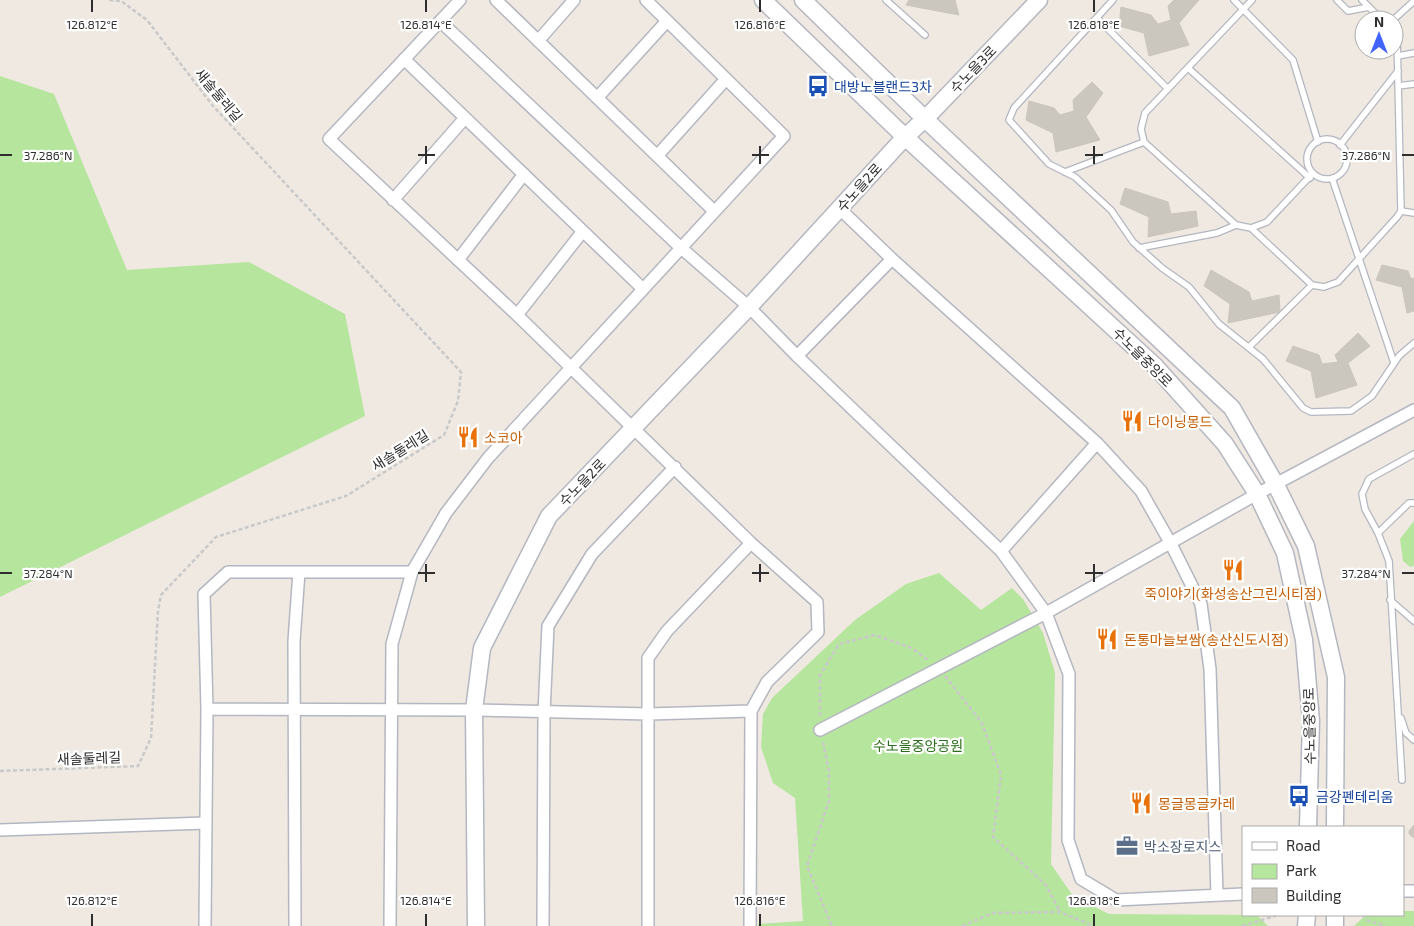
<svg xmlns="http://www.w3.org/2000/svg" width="1414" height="926" viewBox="0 0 1414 926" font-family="'Exo 2','Noto Sans KR',sans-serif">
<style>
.green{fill:#b6e59e}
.building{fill:#cbc7bf;stroke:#cbc5ba}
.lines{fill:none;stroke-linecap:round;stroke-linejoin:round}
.lane-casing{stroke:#b4b7c1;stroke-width:8}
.street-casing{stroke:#b4b7c1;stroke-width:14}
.secondary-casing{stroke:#b4b7c1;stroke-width:19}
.path{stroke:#c9c9c9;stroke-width:2.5;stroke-dasharray:4 2.5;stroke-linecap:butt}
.lane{stroke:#fff;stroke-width:5.5}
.street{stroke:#fff;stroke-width:11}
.secondary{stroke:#fff;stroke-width:16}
.ticks{fill:none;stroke:#2e2e2e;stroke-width:2}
.labels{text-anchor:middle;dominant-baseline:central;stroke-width:4.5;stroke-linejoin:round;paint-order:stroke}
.street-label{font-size:14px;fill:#2e2e2e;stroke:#fff}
.transit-label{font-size:14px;fill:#164399;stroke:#fff;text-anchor:start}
.food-label{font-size:14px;fill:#c56008;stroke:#fff;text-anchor:start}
.park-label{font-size:14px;fill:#2c6e1b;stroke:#fff}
.service-label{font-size:14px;fill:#4e5e75;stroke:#fff;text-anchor:start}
.ticks-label{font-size:12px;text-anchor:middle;fill:#2e2e2e;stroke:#fff;stroke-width:4.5;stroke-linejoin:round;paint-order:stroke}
</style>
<rect width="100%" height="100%" fill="#efe9e1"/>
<path class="green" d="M 0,76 L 54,94 L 127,270 L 249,262 L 345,314 L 365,416 L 0,597 Z
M 1414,521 L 1414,566 L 1410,567 L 1403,561 L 1400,539 Z
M 939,573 L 981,610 L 1012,588 L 1023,599 L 1043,633 L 1055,673 L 1051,864 L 1073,896 L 1109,914 L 1257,915 L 1268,926 L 758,926 L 758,924 L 803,921 L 795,798 L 773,783 L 761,747 L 763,714 L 772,698 L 855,620 L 906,584 Z
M 1403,911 L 1414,911 L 1414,926 L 1354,926 L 1366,915 L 1403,915 Z"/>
<path class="building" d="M 909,0 L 955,0 L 959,15 L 906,5 Z
M 1174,0 L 1199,0 L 1179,23 L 1189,45 L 1149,56 L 1144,33 L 1119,26 L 1121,7 L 1151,15 L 1158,24 L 1171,20 L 1168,6 Z
M 1092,82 L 1103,93 L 1086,117 L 1100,140 L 1056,152 L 1053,133 L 1026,120 L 1029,101 L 1054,108 L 1060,115 L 1074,111 L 1073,100 Z
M 1125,188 L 1168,202 L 1171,214 L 1196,211 L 1198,226 L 1148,237 L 1149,217 L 1120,204 Z
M 1382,265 L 1408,271 L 1411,279 L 1414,278 L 1414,311 L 1407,313 L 1402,287 L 1376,280 Z
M 1211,270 L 1249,292 L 1252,301 L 1279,295 L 1280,312 L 1228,323 L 1230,304 L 1204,286 Z
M 1358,333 L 1370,346 L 1348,363 L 1357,385 L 1316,398 L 1311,371 L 1286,361 L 1293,346 L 1319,355 L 1322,364 L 1338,362 L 1335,355 Z
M 1414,825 L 1414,838 L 1409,834 L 1409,831 Z"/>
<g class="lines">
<g class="lane-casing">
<path id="lane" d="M 886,0 L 925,35
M 1113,0 L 1014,108 L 1009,120 L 1049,164 L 1075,177 L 1111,210 L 1133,242 L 1162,268 L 1189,287 L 1219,324 L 1263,359 L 1303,408 L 1311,412 L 1351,411 L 1372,396 L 1399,356 L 1414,343
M 1234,0 L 1293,60 L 1318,142
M 1252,0 L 1145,113 L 1141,129 L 1144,142 L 1236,225 L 1251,228 L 1267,222 L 1313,173
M 1337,0 L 1348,11 L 1369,7
M 1362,0 L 1382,20
M 1097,18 L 1168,89
M 1393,20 L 1414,1
M 1398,56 L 1414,53
M 1188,68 L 1310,178
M 1398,86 L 1414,84
M1307 159a20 20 0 1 1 40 0a20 20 0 1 1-40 0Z
M 1340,145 L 1398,71
M 1065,172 L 1144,142
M 1332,178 L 1394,363
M 1401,211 L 1414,213
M 1251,228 L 1312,285 L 1324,287 L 1338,282 L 1397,217 L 1401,211 L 1397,36 L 1394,32
M 1139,248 L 1217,233 L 1236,225
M 1249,347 L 1312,285
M 1378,533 L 1409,503 L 1414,503
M 1390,600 L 1414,621
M 1401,718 L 1406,733 L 1414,740
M 1402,780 L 1389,561 L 1378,533 L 1365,509 L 1362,494 L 1369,479 L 1414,454"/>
</g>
<g class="street-casing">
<path id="street" d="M 460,0 L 329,139 L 517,315 L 751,543 L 817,602 L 818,632 L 767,682 L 751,711 L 750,926
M 496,0 L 714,211
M 440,21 L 680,247 L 749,307 L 797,356 L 1001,551 L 1046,613 L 1069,674 L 1068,840 L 1081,879 L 1116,900 L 1243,894
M 538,41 L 574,0
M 404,59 L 642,288
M 597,98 L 667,21
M 657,156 L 726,79
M 393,200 L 465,118
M 840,209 L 892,259 L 1097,443 L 1141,491 L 1171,544 L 1201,604 L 1210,669 L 1217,895
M 458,260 L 524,174
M 517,315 L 583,231
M 797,356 L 892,259
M 1001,551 L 1097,443
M 207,709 L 474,710 L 649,714 L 751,711
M 820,730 L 1046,613 L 1257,494 L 1414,410
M 0,830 L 206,823
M 1403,891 L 1414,891
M 205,926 L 207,709 L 204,594 L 228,572 L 412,572
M 295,926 L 294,641 L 299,572
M 390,926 L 392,644 L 412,572 L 446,513 L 488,458 L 784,136 L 646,0
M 543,926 L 544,713 L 548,626 L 592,554 L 675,467
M 648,926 L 648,658 L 667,631 L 751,543"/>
</g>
<g class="secondary-casing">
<path id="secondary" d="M 763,0 L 905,137 L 1155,366 L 1225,444 L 1257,494 L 1285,553 L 1304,640 L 1311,721 L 1308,827
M 803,0 L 925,119 L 1232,408 L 1276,485 L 1306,546 L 1336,677 L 1335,827
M 476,926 L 474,710 L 482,648 L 549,516 L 749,307 L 905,137 L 925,119 L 1039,0
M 1306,926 L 1307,915
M 1335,926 L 1335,915"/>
</g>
<path class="path" d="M 945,676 L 982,723 L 1001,775 L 993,837 L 1046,885 L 1060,912
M 820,716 L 820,675 L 839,644 L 875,635 L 912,648 L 928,660
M 823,742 L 829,771 L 829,801 L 807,866 L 832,926
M 0,771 L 138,766 L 151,738 L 158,611 L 161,595 L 216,537 L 346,496 L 444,435 L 458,401 L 461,372 L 213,106 L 147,20 L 121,1 L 108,0
M 1362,915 L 1369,921 L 1386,926
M 962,926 L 993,913 L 1060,912 L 1094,926
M 1242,926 L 1278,915"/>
<use href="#lane" class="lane"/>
<use href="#street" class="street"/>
<use href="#secondary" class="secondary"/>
</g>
<path class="ticks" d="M 92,0 L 92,12M 426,0 L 426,12M 760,0 L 760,12M 1094,0 L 1094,12M 426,146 L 426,164M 760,146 L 760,164M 1094,146 L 1094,164M 0,155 L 12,155M 418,155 L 435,155M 752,155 L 769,155M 1085,155 L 1103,155M 1402,155 L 1414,155M 426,564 L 426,582M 760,564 L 760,582M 1094,564 L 1094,582M 0,573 L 12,573M 418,573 L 435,573M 752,573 L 769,573M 1085,573 L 1103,573M 1402,573 L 1414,573M 92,914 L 92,926M 426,914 L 426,926M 760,914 L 760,926M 1094,914 L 1094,926"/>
<defs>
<g id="bus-bare" transform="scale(1.725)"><path d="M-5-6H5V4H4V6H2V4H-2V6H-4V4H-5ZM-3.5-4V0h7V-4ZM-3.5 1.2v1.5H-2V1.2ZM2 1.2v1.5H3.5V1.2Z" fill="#1a4fb4" stroke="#fff" stroke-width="2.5" paint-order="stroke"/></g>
<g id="restaurant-bare" transform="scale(1.725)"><path d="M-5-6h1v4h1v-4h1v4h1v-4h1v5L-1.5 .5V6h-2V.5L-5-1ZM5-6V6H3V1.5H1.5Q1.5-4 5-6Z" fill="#e8710a" stroke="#fff" stroke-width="2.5" paint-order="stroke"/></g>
<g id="office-bare" transform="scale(1.725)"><path d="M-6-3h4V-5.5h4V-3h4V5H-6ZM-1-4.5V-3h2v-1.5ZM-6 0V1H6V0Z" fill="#5c6f8a" stroke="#fff" stroke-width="2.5" paint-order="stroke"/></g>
</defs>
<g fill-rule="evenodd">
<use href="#bus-bare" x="818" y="86"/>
<use href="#restaurant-bare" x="1132" y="421"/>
<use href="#restaurant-bare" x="468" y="437"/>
<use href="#restaurant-bare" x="1233" y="570"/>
<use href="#restaurant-bare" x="1107" y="639"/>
<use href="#bus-bare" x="1299" y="796"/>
<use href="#restaurant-bare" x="1141" y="803"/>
<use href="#office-bare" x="1127" y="846"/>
</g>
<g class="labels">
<g class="street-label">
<text transform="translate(973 69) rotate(-46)">수노을3로</text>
<text transform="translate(219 95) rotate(50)">새솔둘레길</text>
<text transform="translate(859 187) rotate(-48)">수노을2로</text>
<text transform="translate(1143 357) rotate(45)">수노을중앙로</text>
<text transform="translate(400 450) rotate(-32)">새솔둘레길</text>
<text transform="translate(582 482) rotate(-46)">수노을2로</text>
<text transform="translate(1309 726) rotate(-91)">수노을중앙로</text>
<text transform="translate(89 758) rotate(-2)">새솔둘레길</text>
</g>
<g class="transit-label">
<text x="834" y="86">대방노블랜드3차</text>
<text x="1316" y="796">금강펜테리움</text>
</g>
<g class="food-label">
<text x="1148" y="421">다이닝몽드</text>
<text x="484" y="437">소코아</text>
<text x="1233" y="593" text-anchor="middle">죽이야기(화성송산그린시티점)</text>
<text x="1124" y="639">돈통마늘보쌈(송산신도시점)</text>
<text x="1158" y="803">몽글몽글카레</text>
</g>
<g class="park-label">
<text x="918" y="745">수노을중앙공원</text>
</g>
<g class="service-label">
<text x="1144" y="846">박소장로지스</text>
</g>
</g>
<g class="ticks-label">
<text x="92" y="29">126.812°E</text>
<text x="426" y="29">126.814°E</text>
<text x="760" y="29">126.816°E</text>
<text x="1094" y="29">126.818°E</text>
<text x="48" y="160">37.286°N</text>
<text x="1366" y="160">37.286°N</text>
<text x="48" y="578">37.284°N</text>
<text x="1366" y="578">37.284°N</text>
<text x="92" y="905">126.812°E</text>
<text x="426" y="905">126.814°E</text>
<text x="760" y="905">126.816°E</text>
<text x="1094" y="905">126.818°E</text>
</g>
<rect x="1242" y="826" width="162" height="90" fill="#ffffff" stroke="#ababab"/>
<rect x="1252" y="842" width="25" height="8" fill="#ffffff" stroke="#ababab"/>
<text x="1286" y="851" font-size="15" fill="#2e2e2e">Road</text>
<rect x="1252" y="864" width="25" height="15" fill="#b6e59e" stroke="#ababab"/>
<text x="1286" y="876" font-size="15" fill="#2e2e2e">Park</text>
<rect x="1252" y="888" width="25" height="15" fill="#cbc7bf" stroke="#ababab"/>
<text x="1286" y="901" font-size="15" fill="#2e2e2e">Building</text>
<g transform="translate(1379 35)"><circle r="24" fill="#ffffff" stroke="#ababab"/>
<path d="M0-4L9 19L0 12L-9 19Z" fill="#4264fb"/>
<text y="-8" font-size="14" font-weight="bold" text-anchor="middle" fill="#2e2e2e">N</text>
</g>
</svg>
